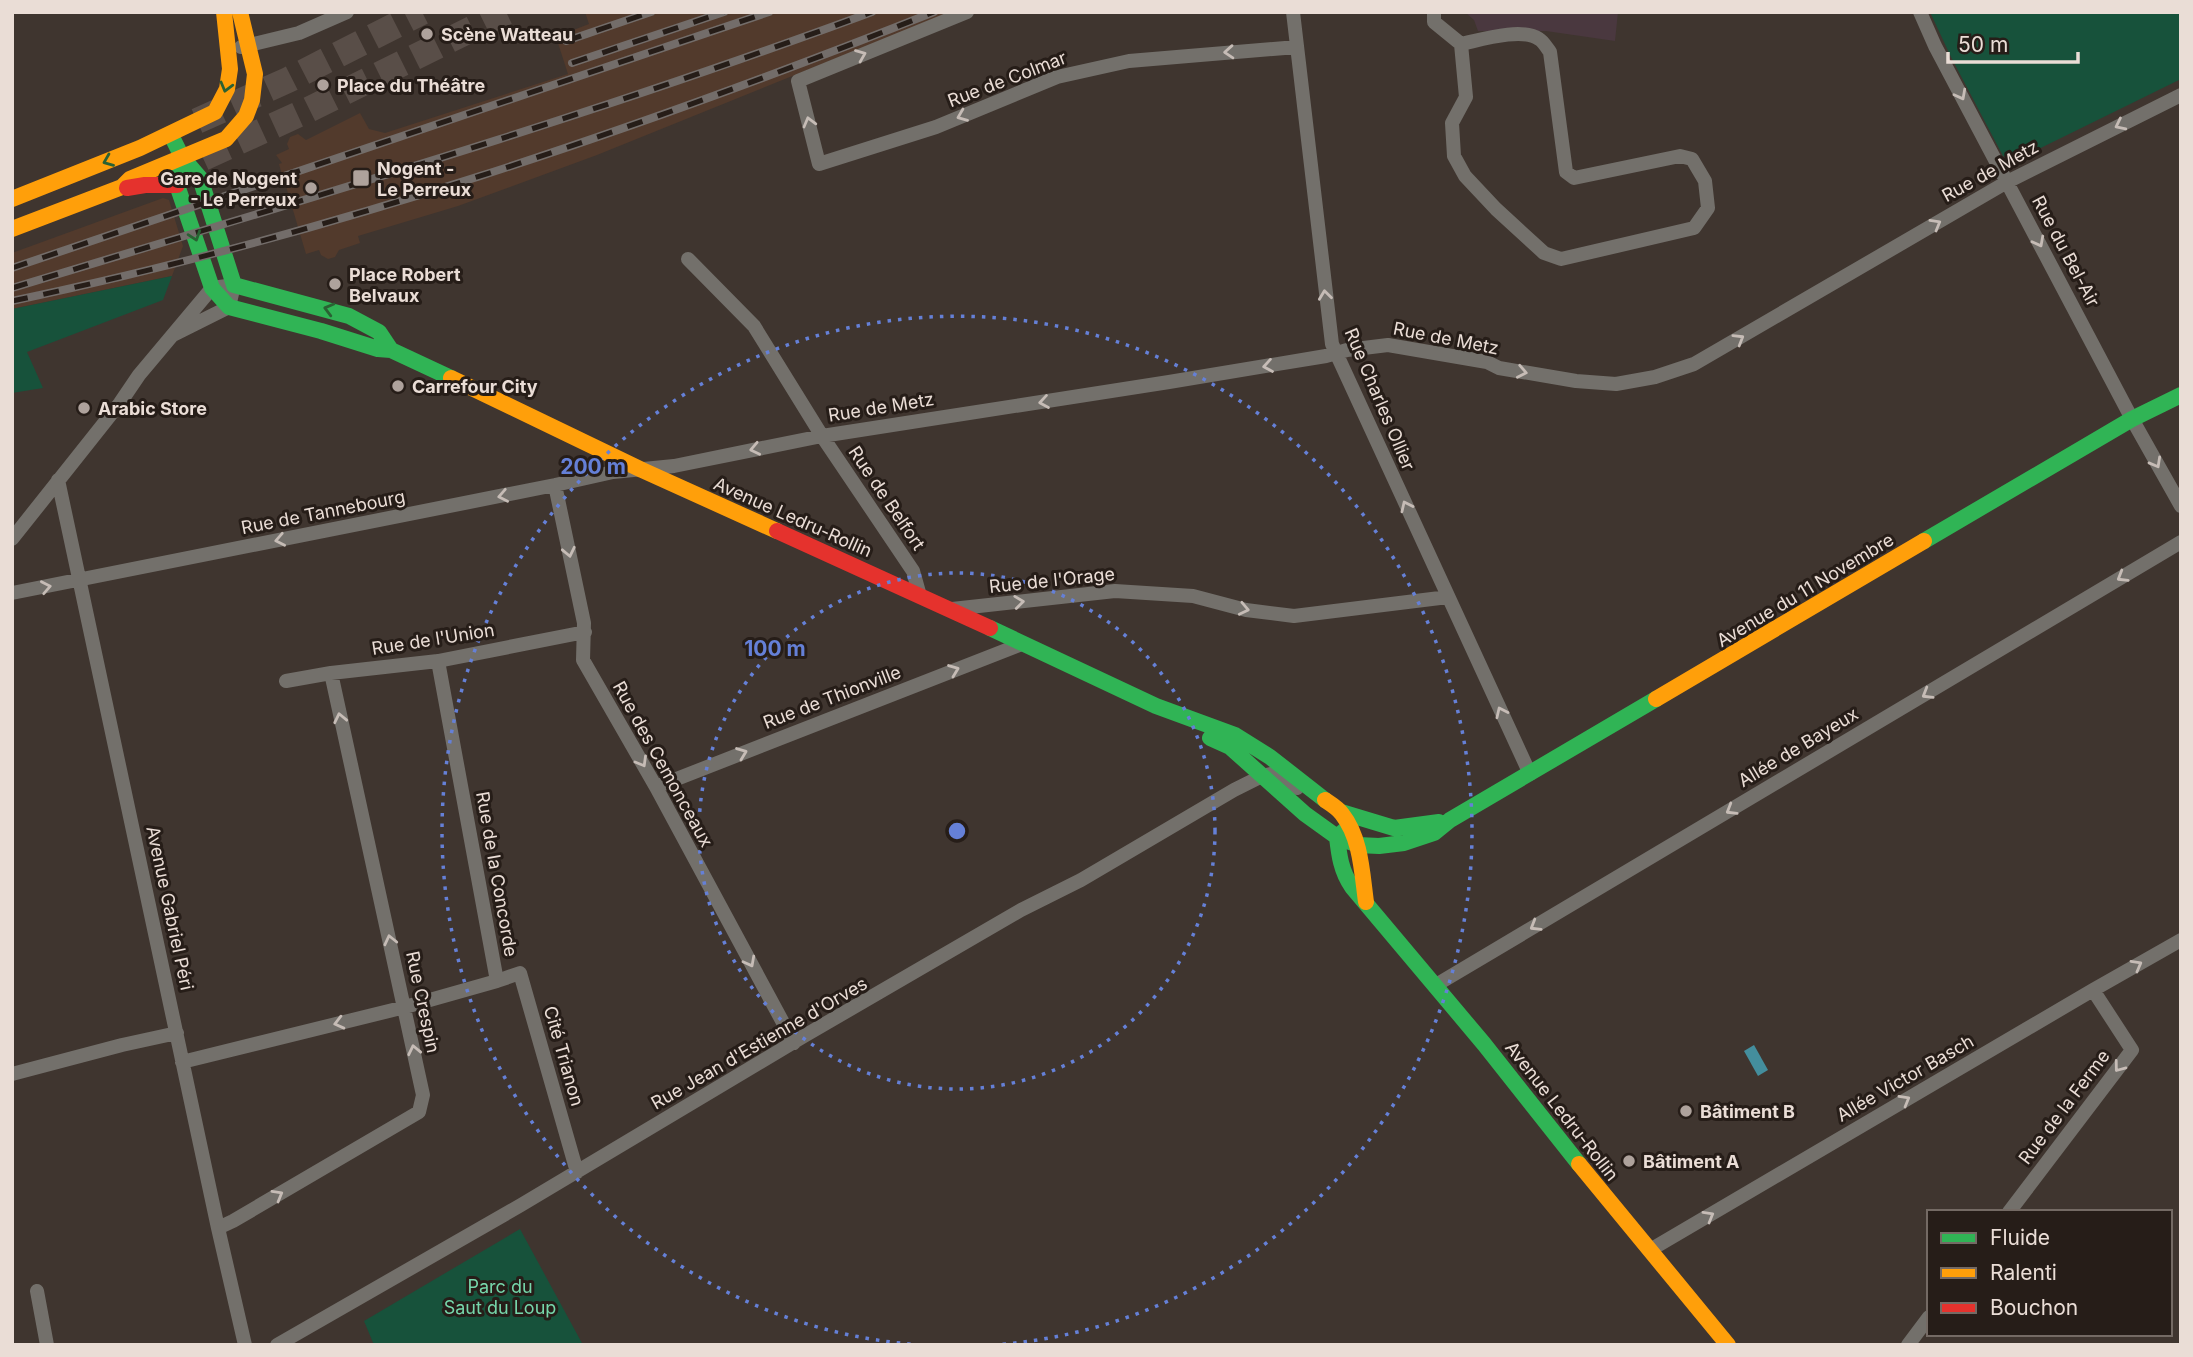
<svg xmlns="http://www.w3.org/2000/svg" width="2193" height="1357" viewBox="0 0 2193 1357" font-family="Inter,sans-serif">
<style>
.built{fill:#523a2c}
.education{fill:#4a383f}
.green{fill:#17523b}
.water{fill:#448e9d}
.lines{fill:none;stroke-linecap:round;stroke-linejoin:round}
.highway-tunnel{stroke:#594e48;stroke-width:26;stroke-dasharray:26 13;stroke-linecap:butt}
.street{stroke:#73706b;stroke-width:14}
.fast{stroke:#30b455;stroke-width:16}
.slow{stroke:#ff9f0a;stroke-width:16}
.jam{stroke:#e5322d;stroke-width:16}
.rail-casing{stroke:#736d6a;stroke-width:8}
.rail{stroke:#261d18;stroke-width:5;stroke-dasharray:16;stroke-linecap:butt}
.oneway{stroke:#c6bcb6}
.oneway2{stroke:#2a6133}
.ring{fill:none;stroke:#6580d7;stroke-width:3.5;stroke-dasharray:3.5 7}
.poi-dot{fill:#aea29c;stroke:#261d18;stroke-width:2.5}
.labels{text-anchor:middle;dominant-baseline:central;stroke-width:6;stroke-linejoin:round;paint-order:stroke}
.poi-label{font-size:18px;font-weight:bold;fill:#eaddd6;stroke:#261d18;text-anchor:start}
.street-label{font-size:18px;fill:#eaddd6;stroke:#261d18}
.park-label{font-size:18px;fill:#76d7ab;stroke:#261d18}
.centre{fill:#6580d7;stroke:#261d18;stroke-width:3.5}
.ring-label{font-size:21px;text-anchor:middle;font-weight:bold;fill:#6580d7;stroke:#261d18;stroke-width:6;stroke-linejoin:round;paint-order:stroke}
</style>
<rect width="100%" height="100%" fill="#3f352f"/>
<path class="built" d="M 585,12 L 951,12 L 597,155 L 458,206 L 358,236 L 360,243 L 339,250 L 335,257 L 328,259 L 321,255 L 319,250 L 306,254 L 285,183 L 288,182 L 285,174 L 282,175 L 279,164 L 282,163 L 276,155 L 289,149 L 287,144 L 290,137 L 298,134 L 306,140 L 360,113 L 369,129 L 385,133 L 568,74 L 557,40 L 563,37 L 563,34 L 589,24 Z
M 163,198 L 169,200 L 183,246 L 172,276 L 12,309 L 12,253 Z"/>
<path class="education" d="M 1465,12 L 1618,12 L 1615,41 L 1546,31 L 1478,31 L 1474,20 Z"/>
<path class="green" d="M 1930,12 L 2181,12 L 2181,79 L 2016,160 L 2003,156 L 1951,57 Z
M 172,276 L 163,300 L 27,352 L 43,388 L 12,393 L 12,309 Z
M 520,1229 L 583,1345 L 374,1345 L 364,1321 Z"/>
<path class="water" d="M 1754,1045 L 1768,1070 L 1758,1076 L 1744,1051 Z"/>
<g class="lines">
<path class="highway-tunnel" d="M 197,121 L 288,80 L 422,12
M 203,158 L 308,110 L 506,12"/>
<path class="street" d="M 967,12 L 798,81 L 819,164 L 936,127 L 1057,77 L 1129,61 L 1297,47
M 1293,12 L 1332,344 L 1530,774
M 1434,12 L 1434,22 L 1461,44 L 1466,97 L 1452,123 L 1454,156 L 1465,176 L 1496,209 L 1544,253 L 1561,259 L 1694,228 L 1708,208 L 1705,181 L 1692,159 L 1680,156 L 1574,178 L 1566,172 L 1550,52 C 1547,48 1543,41 1539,39 C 1522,27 1480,40 1461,44
M 1920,12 L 1935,46 L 2132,419 L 2181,506
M 241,47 L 299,33 L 347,12
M 688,259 L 754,326 L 822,436 L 913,571 L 920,596
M 58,480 L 218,1228 L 245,1345
M 555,485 L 584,623 L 583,660 L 656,787 L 794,1043
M 12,539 L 120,403 L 139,375 L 212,288 L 234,285 L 229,307 L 173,335
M 12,593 L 555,485 L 613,472 L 674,466 L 822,436 L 1169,382 L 1326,356 L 1347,350 L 1388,345 L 1487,362 L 1499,368 L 1576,381 L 1616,384 L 1655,377 L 1694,364 L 2007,182 L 2181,95
M 952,609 L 1115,591 L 1193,596 L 1246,610 L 1294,616 L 1448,597
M 286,681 L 331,673 L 438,661 L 585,632
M 656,787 L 1022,644
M 497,981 L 520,973 L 577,1172
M 1436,985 L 2181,542
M 182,1062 L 405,1007 L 497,981 L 438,661
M 12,1074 L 122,1045 L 177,1033
M 2009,1212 L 2132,1050 L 2093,990
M 218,1228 L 233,1221 L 419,1112 L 423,1095 L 331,673
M 1650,1250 L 2093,990 L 2181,940
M 37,1291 L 47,1345
M 277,1345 L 521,1205 L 804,1036 L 1021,910 L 1081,880 L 1234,790 L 1262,776 L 1275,773 L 1297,788
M 1908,1345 L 1929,1317"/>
<path class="fast" d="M 171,135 L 182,157 L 200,178 L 234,285 L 349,316 L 379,332 L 391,350
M 182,157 L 177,185 L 212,288 L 229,307 L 321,331 L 378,349 L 391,350 L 451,378
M 1924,541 L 2132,419 L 2181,395
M 990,628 L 1156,706 L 1235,735 L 1270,757 L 1325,800
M 1210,738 L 1230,747 L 1305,814 L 1337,837 L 1358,845 L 1379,846 L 1404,843 L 1434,833 L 1450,820 L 1656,699
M 1341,812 L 1394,828 L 1439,822
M 1345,830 L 1337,837 C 1339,855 1341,871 1352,887 L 1484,1044 L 1579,1164"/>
<path class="slow" d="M 12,199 L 140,148 L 215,112 L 227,89 L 230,69 L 224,12
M 12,229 L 122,187 L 130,179 L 226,139 L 246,116 L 252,100 L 255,74 L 240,12
M 451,378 L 642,470 L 777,531
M 1656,699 L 1924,541
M 1325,800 C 1331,804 1338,808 1342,814 C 1361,838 1362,873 1366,902
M 1579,1164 L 1728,1345"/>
<path class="jam" d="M 127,188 L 145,185 L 177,185
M 777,531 L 990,628"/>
<g class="rail-casing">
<path id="rail" d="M 566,41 L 651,12
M 572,63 L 724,12
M 12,268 L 769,12
M 12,288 C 300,201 589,117 872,12
M 12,301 C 328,235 634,131 934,12"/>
</g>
<use href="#rail" class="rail"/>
</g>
<defs><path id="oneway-chevron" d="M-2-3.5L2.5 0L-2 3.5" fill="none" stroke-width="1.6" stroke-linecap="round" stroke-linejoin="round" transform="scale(1.75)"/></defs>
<g class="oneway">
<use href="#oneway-chevron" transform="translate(1229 52) rotate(176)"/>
<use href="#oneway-chevron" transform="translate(861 55) rotate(-22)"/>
<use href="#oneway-chevron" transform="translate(1961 95) rotate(62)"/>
<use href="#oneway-chevron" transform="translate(962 116) rotate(158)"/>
<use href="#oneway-chevron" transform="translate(809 122) rotate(-105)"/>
<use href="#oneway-chevron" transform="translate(2120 125) rotate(154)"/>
<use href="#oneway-chevron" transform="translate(1936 224) rotate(-30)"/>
<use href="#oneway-chevron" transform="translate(2039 242) rotate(62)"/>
<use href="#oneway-chevron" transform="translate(1325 295) rotate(-97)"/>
<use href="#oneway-chevron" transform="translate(1739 339) rotate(-31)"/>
<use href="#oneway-chevron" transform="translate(1268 366) rotate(170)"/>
<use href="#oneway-chevron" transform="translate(1522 372) rotate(11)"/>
<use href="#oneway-chevron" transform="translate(1044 402) rotate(171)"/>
<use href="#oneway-chevron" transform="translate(755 449) rotate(168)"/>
<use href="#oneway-chevron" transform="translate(2156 463) rotate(61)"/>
<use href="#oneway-chevron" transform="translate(503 496) rotate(169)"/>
<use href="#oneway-chevron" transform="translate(1406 506) rotate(-115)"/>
<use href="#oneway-chevron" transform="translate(280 540) rotate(169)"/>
<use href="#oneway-chevron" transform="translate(569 552) rotate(78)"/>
<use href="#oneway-chevron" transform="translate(2122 577) rotate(149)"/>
<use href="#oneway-chevron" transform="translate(46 587) rotate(-11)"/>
<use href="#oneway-chevron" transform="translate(1019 602) rotate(-7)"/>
<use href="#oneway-chevron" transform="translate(1244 609) rotate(12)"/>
<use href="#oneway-chevron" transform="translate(954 670) rotate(-21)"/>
<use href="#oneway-chevron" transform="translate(1927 694) rotate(149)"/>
<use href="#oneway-chevron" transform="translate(1501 712) rotate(-115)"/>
<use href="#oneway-chevron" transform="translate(340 718) rotate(-102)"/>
<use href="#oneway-chevron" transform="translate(742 753) rotate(-21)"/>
<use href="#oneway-chevron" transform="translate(642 762) rotate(60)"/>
<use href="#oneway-chevron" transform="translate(1731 810) rotate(149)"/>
<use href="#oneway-chevron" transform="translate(1535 926) rotate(149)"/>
<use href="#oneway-chevron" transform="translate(390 940) rotate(-103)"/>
<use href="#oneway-chevron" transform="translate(750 962) rotate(62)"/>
<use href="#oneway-chevron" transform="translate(2137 965) rotate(-29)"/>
<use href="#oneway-chevron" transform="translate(339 1023) rotate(166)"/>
<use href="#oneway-chevron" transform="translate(414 1050) rotate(-102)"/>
<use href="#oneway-chevron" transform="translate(2119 1067) rotate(127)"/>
<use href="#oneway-chevron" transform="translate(1905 1100) rotate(-30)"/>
<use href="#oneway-chevron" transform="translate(278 1195) rotate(-30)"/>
<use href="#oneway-chevron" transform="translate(1709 1216) rotate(-30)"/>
</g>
<g class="oneway2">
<use href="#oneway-chevron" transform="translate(226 87) rotate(105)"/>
<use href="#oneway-chevron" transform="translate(108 161) rotate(158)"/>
<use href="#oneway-chevron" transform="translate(195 236) rotate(71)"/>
<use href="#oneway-chevron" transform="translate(329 309) rotate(-165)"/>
</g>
<g class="ring">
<circle cx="957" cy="831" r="258"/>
<path d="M921 1345A515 515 0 1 1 993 1345"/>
</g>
<g class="poi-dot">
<circle cx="427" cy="34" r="7"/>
<circle cx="323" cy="85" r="7"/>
<rect x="352" y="169" width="18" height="18" rx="3.5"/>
<circle cx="311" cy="188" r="7"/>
<circle cx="335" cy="284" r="7"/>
<circle cx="398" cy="386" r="7"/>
<circle cx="84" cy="408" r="7"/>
<circle cx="1686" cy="1111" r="7"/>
<circle cx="1629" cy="1161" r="7"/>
</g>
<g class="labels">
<g class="poi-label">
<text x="441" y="34">Scène Watteau</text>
<text x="337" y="85">Place du Théâtre</text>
<text x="377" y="168">Nogent -<tspan x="377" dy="21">Le Perreux</tspan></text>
<text x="297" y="178" text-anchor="end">Gare de Nogent<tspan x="297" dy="21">- Le Perreux</tspan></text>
<text x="349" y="274">Place Robert<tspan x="349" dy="21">Belvaux</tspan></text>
<text x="412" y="386">Carrefour City</text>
<text x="98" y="408">Arabic Store</text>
<text x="1700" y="1111">Bâtiment B</text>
<text x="1643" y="1161">Bâtiment A</text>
</g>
<g class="street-label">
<text transform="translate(1007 79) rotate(-21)">Rue de Colmar</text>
<text transform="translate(1990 171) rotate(-29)">Rue de Metz</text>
<text transform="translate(2066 251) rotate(62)">Rue du Bel-Air</text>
<text transform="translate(1446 338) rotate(11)">Rue de Metz</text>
<text transform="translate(1380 399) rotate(67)">Rue Charles Ollier</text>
<text transform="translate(881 407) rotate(-9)">Rue de Metz</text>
<text transform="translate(887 498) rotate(56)">Rue de Belfort</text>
<text transform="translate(323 512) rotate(-11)">Rue de Tannebourg</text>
<text transform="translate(793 517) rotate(24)">Avenue Ledru-Rollin</text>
<text transform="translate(1052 580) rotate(-6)">Rue de l'Orage</text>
<text transform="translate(1805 590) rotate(-31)">Avenue du 11 Novembre</text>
<text transform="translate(433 639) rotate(-9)">Rue de l'Union</text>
<text transform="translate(832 697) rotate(-21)">Rue de Thionville</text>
<text transform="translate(1798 747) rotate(-31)">Allée de Bayeux</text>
<text transform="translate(663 764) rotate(61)">Rue des Cemonceaux</text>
<text transform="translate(497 874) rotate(80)">Rue de la Concorde</text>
<text transform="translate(170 908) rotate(78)">Avenue Gabriel Péri</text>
<text transform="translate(423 1002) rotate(78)">Rue Crespin</text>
<text transform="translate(759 1043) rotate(-30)">Rue Jean d'Estienne d'Orves</text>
<text transform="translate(564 1056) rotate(74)">Cité Trianon</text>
<text transform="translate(1905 1078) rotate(-30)">Allée Victor Basch</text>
<text transform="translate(2064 1107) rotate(-53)">Rue de la Ferme</text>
<text transform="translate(1562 1111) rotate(52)">Avenue Ledru-Rollin</text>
</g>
<g class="park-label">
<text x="500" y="1286">Parc du<tspan x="500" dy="21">Saut du Loup</tspan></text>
</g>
</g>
<circle cx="957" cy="831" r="10" class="centre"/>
<g class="ring-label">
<text x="593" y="474">200 m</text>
<text x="775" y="656">100 m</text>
</g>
<rect width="2193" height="1357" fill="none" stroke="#eaddd6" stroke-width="28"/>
<rect x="1927" y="1210" width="245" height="126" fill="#261d18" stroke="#746a64" stroke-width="2"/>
<rect x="1941" y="1233" width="35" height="10" fill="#30b455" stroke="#746a64" stroke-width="2"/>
<text x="1990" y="1245" font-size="21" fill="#eaddd6">Fluide</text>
<rect x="1941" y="1268" width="35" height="10" fill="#ff9f0a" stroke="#746a64" stroke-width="2"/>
<text x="1990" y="1280" font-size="21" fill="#eaddd6">Ralenti</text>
<rect x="1941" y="1303" width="35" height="10" fill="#e5322d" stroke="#746a64" stroke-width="2"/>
<text x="1990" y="1315" font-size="21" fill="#eaddd6">Bouchon</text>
<path d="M1948 52v10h130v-10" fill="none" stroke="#eaddd6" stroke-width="3.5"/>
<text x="1958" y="52" font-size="21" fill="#eaddd6" stroke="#261d18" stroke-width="5" paint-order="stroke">50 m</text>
</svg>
